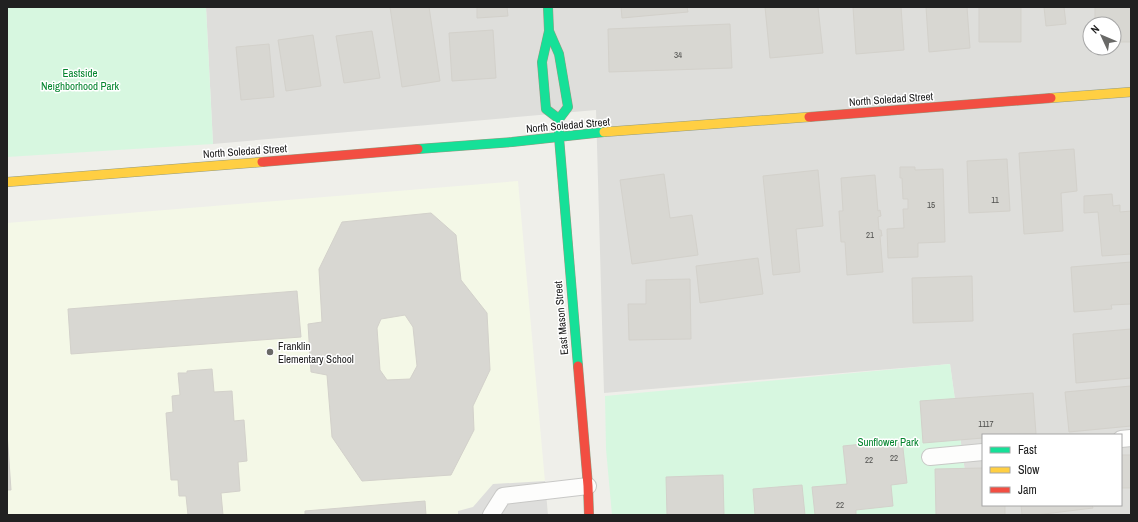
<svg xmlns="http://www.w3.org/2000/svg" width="1138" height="522" viewBox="0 0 1138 522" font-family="'Archivo Narrow',sans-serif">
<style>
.residential{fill:#dededb;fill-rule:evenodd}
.education{fill:#f4f8e7}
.park{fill:#d7f7e0}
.parking{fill:#dededc}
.building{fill:#d8d7d2;stroke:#d3d1cb;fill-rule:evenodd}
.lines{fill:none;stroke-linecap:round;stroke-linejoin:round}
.lane-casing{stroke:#c8c8c6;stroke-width:18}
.fast-casing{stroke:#939b80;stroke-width:10}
.slow-casing{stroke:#939b80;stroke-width:10}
.jam-casing{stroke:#939b80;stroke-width:10}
.lane{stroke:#fdfdfc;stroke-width:16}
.fast{stroke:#16e098;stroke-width:9}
.slow{stroke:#ffcf43;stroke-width:9}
.jam{stroke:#f24e42;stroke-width:9}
.poi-dot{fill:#696967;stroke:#fff;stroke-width:1.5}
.labels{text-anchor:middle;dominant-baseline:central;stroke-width:3;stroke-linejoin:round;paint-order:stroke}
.number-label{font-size:9px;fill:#50504e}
.park-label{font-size:11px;fill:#05852f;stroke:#fff}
.street-label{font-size:11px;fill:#212121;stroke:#fff}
.poi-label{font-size:11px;fill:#212121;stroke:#fff;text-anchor:start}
</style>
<rect width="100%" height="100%" fill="#efefea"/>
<path class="residential" d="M 206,7 L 1131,7 L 1131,515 L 971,515 L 950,364 L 604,393 L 596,110 L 213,144 ZM 1090,24 L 1114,24 L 1114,48 L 1090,48 ZM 983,435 L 1121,435 L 1121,505 L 983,505 Z"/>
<path class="education" d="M 518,181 L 548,515 L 7,515 L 7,223 Z"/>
<path class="park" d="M 7,7 L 206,7 L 213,144 L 7,157 Z
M 950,364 L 971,515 L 612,515 L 606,449 L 605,396 Z"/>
<path class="parking" d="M 545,481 L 548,515 L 458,515 L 458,511 L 473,507 L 493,484 Z"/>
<path class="building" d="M 390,7 L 429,7 L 440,81 L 402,87 Z
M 477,7 L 507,7 L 508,16 L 477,18 Z
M 621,7 L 687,7 L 688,12 L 622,18 Z
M 765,7 L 818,7 L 823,53 L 770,58 Z
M 853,7 L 901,7 L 904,50 L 856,54 Z
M 926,7 L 967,7 L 970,48 L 929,52 Z
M 979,7 L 1021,7 L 1021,42 L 979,42 Z
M 1044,7 L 1064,7 L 1066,24 L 1046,26 Z
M 1095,7 L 1131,7 L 1131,42 L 1114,42 L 1114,24 L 1095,24 Z
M 730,24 L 732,68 L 609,72 L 608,29 Z
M 493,30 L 496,78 L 452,81 L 449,33 Z
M 372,31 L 380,78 L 344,83 L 336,36 Z
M 313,35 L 321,86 L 286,91 L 278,40 Z
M 269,44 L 274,97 L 241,100 L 236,47 Z
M 1074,149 L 1077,191 L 1061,193 L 1063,231 L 1024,234 L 1019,153 Z
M 1007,159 L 1010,211 L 969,213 L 967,161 Z
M 900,167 L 915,167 L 915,170 L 943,169 L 945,242 L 918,243 L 918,257 L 888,258 L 887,229 L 904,228 L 903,209 L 908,209 L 908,199 L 903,199 L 902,178 L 900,178 Z
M 818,170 L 823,226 L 796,229 L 800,272 L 773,275 L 763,176 Z
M 664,174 L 670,218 L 692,215 L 698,255 L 632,264 L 620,180 Z
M 875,175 L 878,211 L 880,210 L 881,216 L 878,217 L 879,230 L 881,230 L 882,236 L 880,236 L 883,272 L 847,275 L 845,242 L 841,242 L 839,211 L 843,211 L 841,178 Z
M 1112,194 L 1113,206 L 1120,205 L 1120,212 L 1131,211 L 1131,254 L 1102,256 L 1098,212 L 1084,213 L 1084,196 Z
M 431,213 L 456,235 L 461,280 L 487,313 L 490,370 L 473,406 L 474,430 L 451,475 L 362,481 L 332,437 L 327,375 L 311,372 L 308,324 L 322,322 L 319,269 L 342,222 ZM 405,315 L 413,327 L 417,366 L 410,379 L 387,380 L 380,370 L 377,328 L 381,319 Z
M 758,258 L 763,294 L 700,303 L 696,266 Z
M 1131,262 L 1131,304 L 1111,305 L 1112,309 L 1074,312 L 1071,267 Z
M 972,276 L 973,321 L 913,323 L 912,278 Z
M 690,279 L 691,339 L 629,340 L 628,304 L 646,304 L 646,280 Z
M 297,291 L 301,337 L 71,354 L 68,309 Z
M 1131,329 L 1131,378 L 1076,383 L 1073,334 Z
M 212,369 L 214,392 L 232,391 L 234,421 L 244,420 L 247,461 L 238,462 L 240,491 L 221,493 L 223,515 L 188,515 L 186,496 L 179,496 L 178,480 L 171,480 L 166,413 L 173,412 L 172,396 L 180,395 L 178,373 L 187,373 L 187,371 Z
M 1131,386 L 1131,426 L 1069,432 L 1065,392 Z
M 1033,393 L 1036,434 L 983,435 L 983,438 L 923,443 L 920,401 Z
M 7,432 L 11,490 L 7,490 Z
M 902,440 L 907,483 L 891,485 L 893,506 L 856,510 L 856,515 L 815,515 L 812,487 L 847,484 L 843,446 Z
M 1121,455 L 1131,455 L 1131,488 L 1121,488 Z
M 983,468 L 983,505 L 1005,505 L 1005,515 L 936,515 L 935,469 Z
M 723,475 L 724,515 L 667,515 L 666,477 Z
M 802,485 L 805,515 L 755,515 L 753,489 Z
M 425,501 L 426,515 L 305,515 L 305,511 Z
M 1021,505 L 1092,505 L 1093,508 L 1036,515 L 1022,515 Z"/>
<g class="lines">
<g class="lane-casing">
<path id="lane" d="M 1121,439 L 1131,438
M 930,457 L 983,452
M 491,515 L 503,496 L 588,486"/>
</g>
<g class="fast-casing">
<path id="fast" d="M 548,7 L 549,31 L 542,62 L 546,109 L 559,119
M 549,31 L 559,54 L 568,107 L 559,119 L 559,137 L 578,366
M 418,149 L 512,142 L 604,132"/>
</g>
<g class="slow-casing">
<path id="slow" d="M 1051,98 L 1131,92
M 604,132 L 809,117
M 7,182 L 262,162"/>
</g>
<g class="jam-casing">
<path id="jam" d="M 809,117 L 1051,98
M 262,162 L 418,149
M 578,366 L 588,486 L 589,515"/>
</g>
<use href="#lane" class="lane"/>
<use href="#fast" class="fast"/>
<use href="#slow" class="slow"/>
<use href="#jam" class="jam"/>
</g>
<circle class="poi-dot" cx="270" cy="352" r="4"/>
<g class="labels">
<g class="number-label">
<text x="678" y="55">34</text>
<text x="995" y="200">11</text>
<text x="931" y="205">15</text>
<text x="870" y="235">21</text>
<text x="986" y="424">1117</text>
<text x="894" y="458">22</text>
<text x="869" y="460">22</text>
<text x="840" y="505">22</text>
</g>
<g class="park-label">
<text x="80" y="73">Eastside<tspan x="80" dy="13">Neighborhood Park</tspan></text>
<text x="888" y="442">Sunflower Park</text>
</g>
<g class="street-label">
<text transform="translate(891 99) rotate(-4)">North Soledad Street</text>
<text transform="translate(568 125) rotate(-5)">North Soledad Street</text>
<text transform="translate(245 151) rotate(-4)">North Soledad Street</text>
<text transform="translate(561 318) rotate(-95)">East Mason Street</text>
</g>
<g class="poi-label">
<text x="278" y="346">Franklin<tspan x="278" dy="13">Elementary School</tspan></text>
</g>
</g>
<rect width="1138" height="522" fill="none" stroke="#212121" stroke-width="16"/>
<rect x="982" y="434" width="140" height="72" fill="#ffffff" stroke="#a6a6a6"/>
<rect x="990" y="447" width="20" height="6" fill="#16e098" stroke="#a6a6a6"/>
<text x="1018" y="454" font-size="12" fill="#212121">Fast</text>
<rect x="990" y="467" width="20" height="6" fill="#ffcf43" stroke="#a6a6a6"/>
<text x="1018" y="474" font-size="12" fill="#212121">Slow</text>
<rect x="990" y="487" width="20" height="6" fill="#f24e42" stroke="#a6a6a6"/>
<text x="1018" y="494" font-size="12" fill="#212121">Jam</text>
<g transform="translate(1102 36) rotate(314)"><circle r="19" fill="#ffffff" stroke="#a6a6a6"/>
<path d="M0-3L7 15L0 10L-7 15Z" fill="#696967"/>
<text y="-6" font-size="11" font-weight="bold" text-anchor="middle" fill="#212121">N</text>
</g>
</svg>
